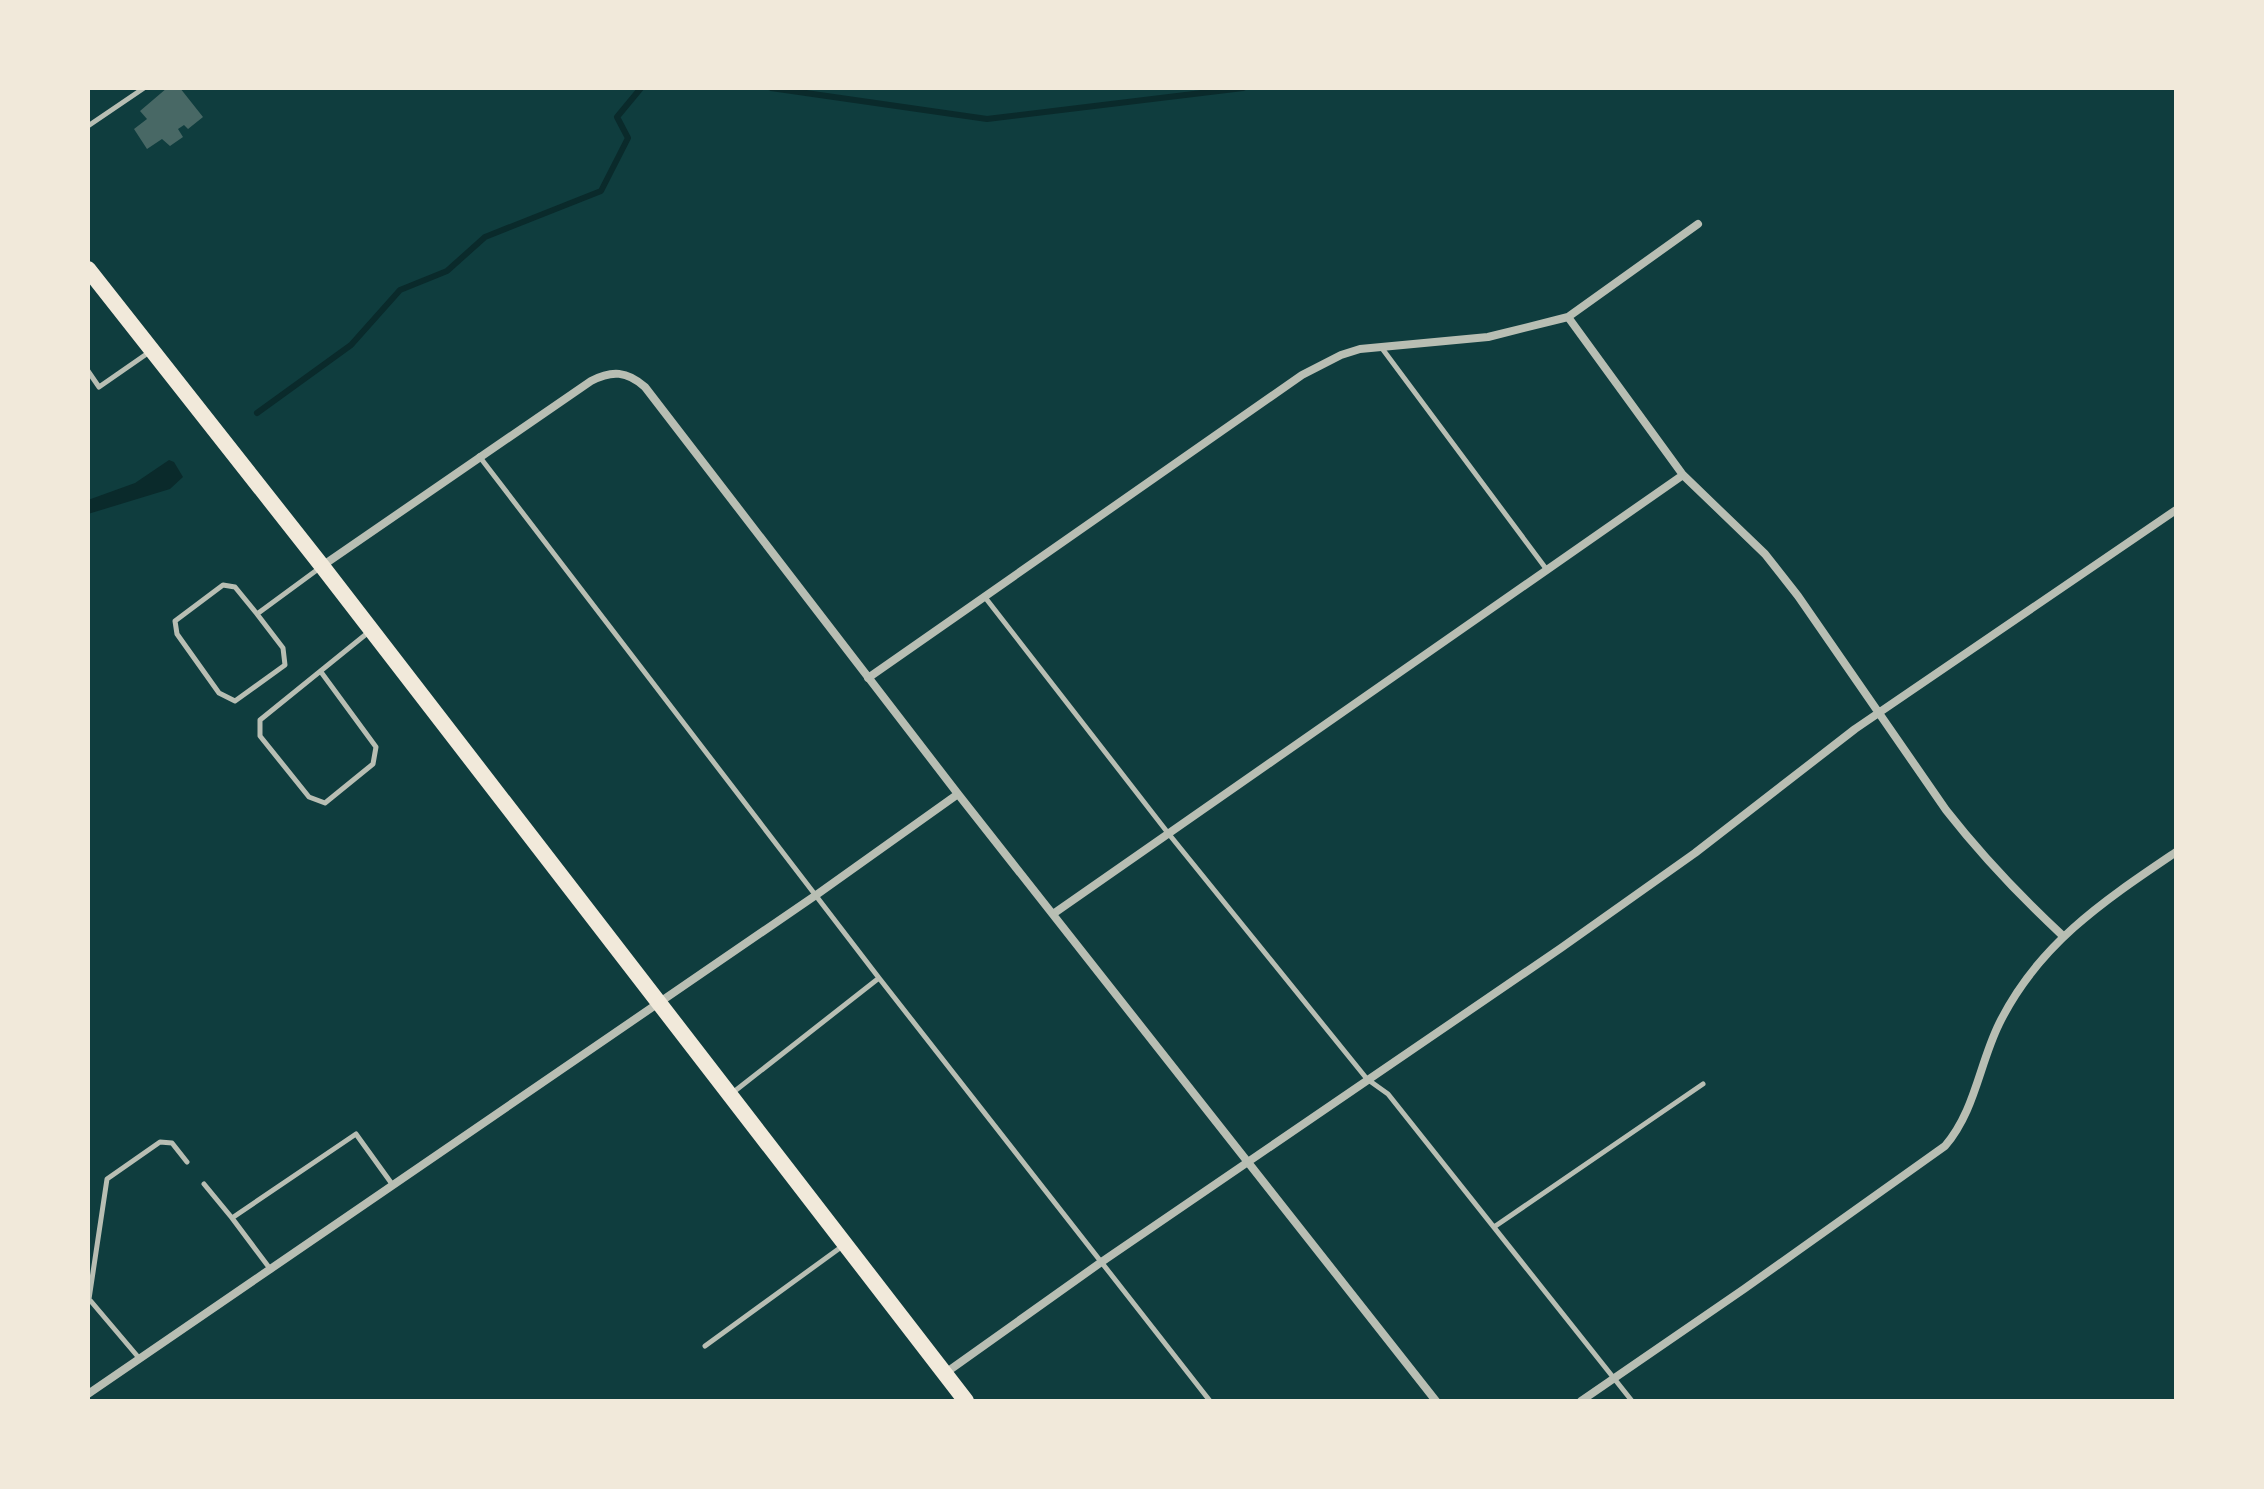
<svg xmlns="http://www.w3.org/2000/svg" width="2264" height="1489" viewBox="0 0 2264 1489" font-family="'Work Sans',sans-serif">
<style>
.water{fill:#0a2a2b}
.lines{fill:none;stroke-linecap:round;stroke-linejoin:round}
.stream{stroke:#0a2a2b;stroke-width:6}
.building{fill:#486865}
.service{stroke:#b8beb3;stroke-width:5}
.minor{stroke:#b8beb3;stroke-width:8}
.primary{stroke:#f1e9da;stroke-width:16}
</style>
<rect width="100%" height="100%" fill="#0f3d3e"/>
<path class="water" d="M 169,460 L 174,462 L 183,477 L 170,489 L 88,514 L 88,500 L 135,483 Z"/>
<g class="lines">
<path class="stream" d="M 771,88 L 987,119 L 1243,88
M 257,413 L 351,345 L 400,290 L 447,271 L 485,237 L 601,191 L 628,138 L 617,117 L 641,88"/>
</g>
<path class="building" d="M 167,88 L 180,88 L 203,117 L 188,129 L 184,125 L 178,129 L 183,137 L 170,146 L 162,139 L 147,149 L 134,129 L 147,119 L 140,111 Z"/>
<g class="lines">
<path class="service" d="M 88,126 L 144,88
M 1381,347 L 1547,570
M 88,371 L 99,387 L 148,353
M 479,456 L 879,978 L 1210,1401
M 984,596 L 1168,833 L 1367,1079 L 1388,1094 L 1632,1401
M 257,614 L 283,648 L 285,665 L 235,701 L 219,693 L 177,634 L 175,621 L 223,585 L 235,587 L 257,614 L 321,567
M 321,672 L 376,747 L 373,764 L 325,803 L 309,797 L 260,736 L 260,720 L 370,631
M 731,1094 L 879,978
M 204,1184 L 232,1218
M 1494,1227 L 1703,1084
M 271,1270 L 232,1218 L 356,1134 L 392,1184
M 705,1346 L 844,1245
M 139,1358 L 89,1299 L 107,1179 L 160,1142 L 172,1143 L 187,1162"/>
<path class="minor" d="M 1568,317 L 1683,475 L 1765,554 L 1798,596 L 1946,810 C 1982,856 2020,896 2063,936
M 322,566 L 591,381 C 612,370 627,371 645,387 L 958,794 L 1436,1401
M 868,678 L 1302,375 L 1341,355 L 1360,349 L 1488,337 L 1568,317 L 1698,224
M 1053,914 L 1683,475
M 944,1374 L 1100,1263 L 1561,948 L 1695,853 L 1855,729 L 2176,510
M 88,1394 L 819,893 L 958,794
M 1581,1401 L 1744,1289 L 1945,1146 C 1975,1111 1979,1065 1999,1024 C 2038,944 2105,900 2176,852"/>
<path class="primary" d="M 88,269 L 322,566 L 966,1401"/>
</g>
<rect width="2264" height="1489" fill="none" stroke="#f1e9da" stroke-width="180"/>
</svg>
